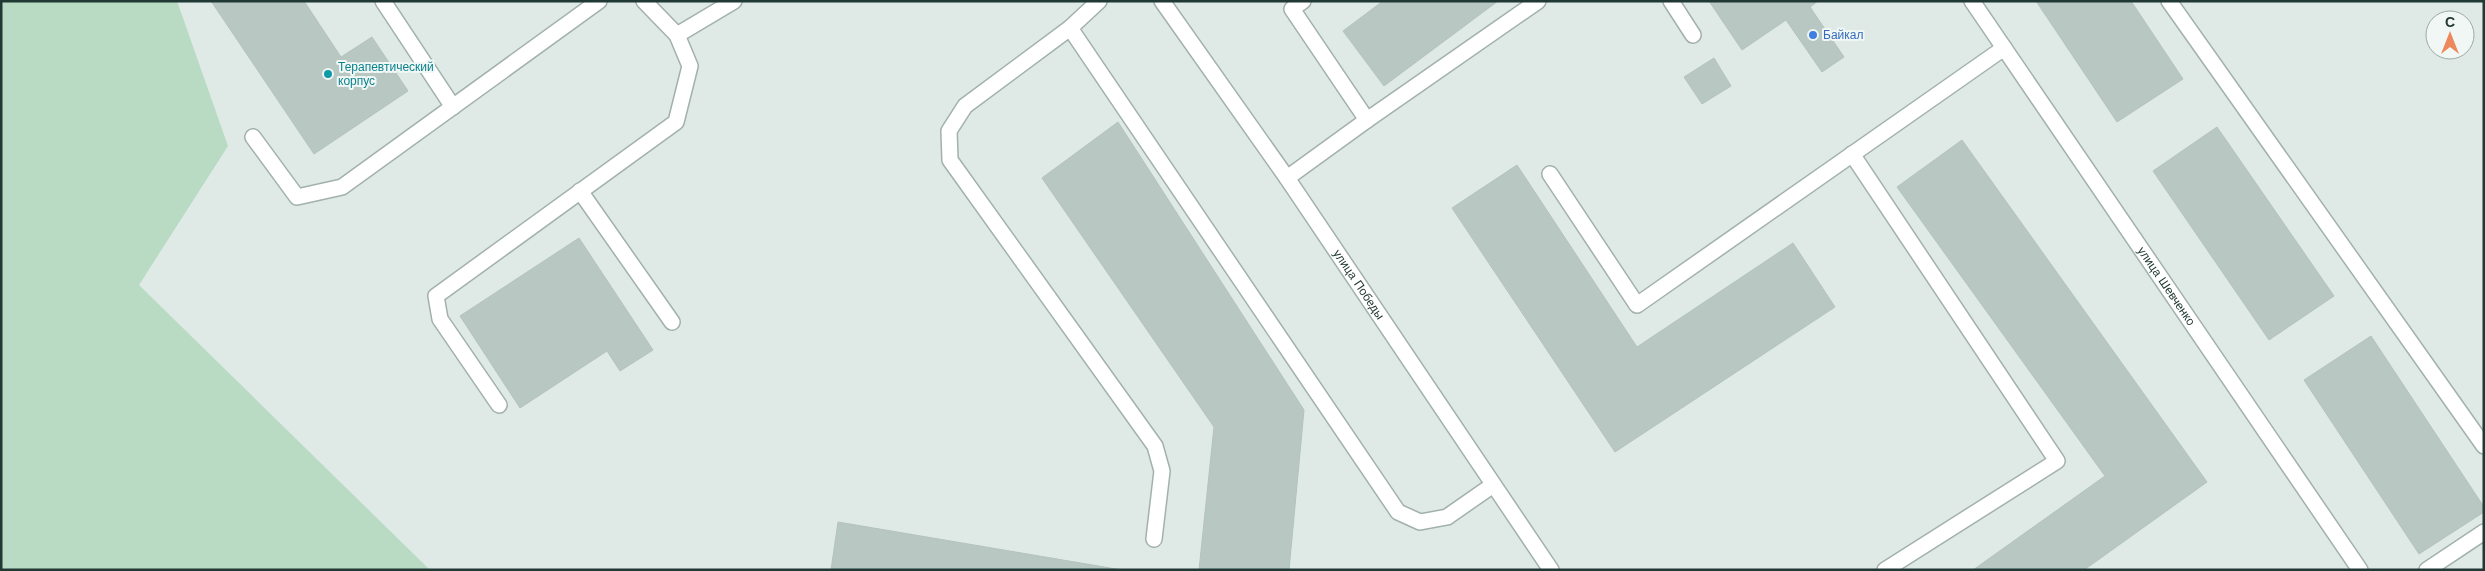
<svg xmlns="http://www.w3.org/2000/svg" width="2485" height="571" viewBox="0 0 2485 571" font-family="'Work Sans',sans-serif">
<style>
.green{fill:#b9dbc4}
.building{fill:#b8c7c2;stroke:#b2c3bd}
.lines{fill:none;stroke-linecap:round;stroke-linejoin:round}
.minor-casing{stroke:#a2b1ad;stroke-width:18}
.minor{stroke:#fff;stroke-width:15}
.shop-dot{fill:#3f7fe0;stroke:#f0f7f4;stroke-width:2}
.culture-dot{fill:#0f9aa8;stroke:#f0f7f4;stroke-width:2}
.labels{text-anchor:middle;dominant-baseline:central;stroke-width:4;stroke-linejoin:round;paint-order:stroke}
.shop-label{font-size:12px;fill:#366cbe;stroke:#f0f7f4;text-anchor:start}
.culture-label{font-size:12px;fill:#0d838f;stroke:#f0f7f4;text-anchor:start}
.street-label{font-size:12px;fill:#213934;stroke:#f0f7f4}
</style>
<rect width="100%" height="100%" fill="#dfeae6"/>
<path class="green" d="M 1,1 L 177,1 L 228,146 L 139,285 L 430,570 L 1,570 Z"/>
<path class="building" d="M 211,1 L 304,1 L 341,57 L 372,37 L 408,91 L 314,154 Z
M 1383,1 L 1498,1 L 1384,86 L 1343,31 Z
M 1709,1 L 1818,1 L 1810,7 L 1844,57 L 1822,72 L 1786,20 L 1742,50 Z
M 2036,1 L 2131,1 L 2183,79 L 2117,122 Z
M 1714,58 L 1731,86 L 1702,104 L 1684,77 Z
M 1118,122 L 1304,410 L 1289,570 L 1199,570 L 1214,427 L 1042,178 Z
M 2217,127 L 2334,296 L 2269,340 L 2153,171 Z
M 1962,140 L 2207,482 L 2084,570 L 1973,570 L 2105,476 L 1897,187 Z
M 1517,165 L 1637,347 L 1793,243 L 1835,307 L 1615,452 L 1452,208 Z
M 579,238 L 653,350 L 620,371 L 607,351 L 520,408 L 460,316 Z
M 2371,336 L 2484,507 L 2484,512 L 2419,554 L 2304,380 Z
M 838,522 L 1122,570 L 831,570 Z"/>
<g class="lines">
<g class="minor-casing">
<g id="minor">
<path d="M 383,1 L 453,107"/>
<path d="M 644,1 L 677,35"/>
<path d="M 1099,1 L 1070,28 L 1398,512 L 1420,522 L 1447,517 L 1493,485"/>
<path id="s1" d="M 1162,1 L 1287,178 L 1551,570"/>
<path d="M 1303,1 L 1292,9 L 1367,120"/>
<path d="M 1671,1 L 1693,35"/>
<path id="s2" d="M 1972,1 L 2360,570"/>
<path d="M 2169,1 L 2484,446"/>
<path d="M 1070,28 L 965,106 L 949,131 L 950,160 L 1155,446 L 1162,471 L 1154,539"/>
<path d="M 253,137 L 297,197 L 342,187 L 599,1"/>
<path d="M 1852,154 L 2057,461 L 1885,570"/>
<path d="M 1550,174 L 1637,305 L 2004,48"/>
<path d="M 1287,178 L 1367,120 L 1538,1"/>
<path d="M 580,191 L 672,322"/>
<path d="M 499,405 L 440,319 L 436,296 L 676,122 L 690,66 L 677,35 L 734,1"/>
<path d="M 2427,570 L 2484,532"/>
</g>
</g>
<use href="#minor" class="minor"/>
</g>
<circle class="shop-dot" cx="1813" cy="35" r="5"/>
<circle class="culture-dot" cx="328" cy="74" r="5"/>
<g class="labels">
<g class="shop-label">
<text x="1823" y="35">Байкал</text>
</g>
<g class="culture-label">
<text x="338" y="67">Терапевтический<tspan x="338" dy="14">корпус</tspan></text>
</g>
<g class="street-label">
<text stroke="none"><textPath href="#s1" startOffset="345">улица Победы</textPath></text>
<text stroke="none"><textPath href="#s2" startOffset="345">улица Шевченко</textPath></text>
</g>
</g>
<rect width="2485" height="571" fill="none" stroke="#213934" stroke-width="5"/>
<g transform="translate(2450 35)"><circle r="24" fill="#f0f7f4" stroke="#9daba7"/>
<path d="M0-4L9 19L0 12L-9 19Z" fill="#ec885b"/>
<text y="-8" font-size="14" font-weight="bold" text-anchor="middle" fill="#213934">С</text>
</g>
</svg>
